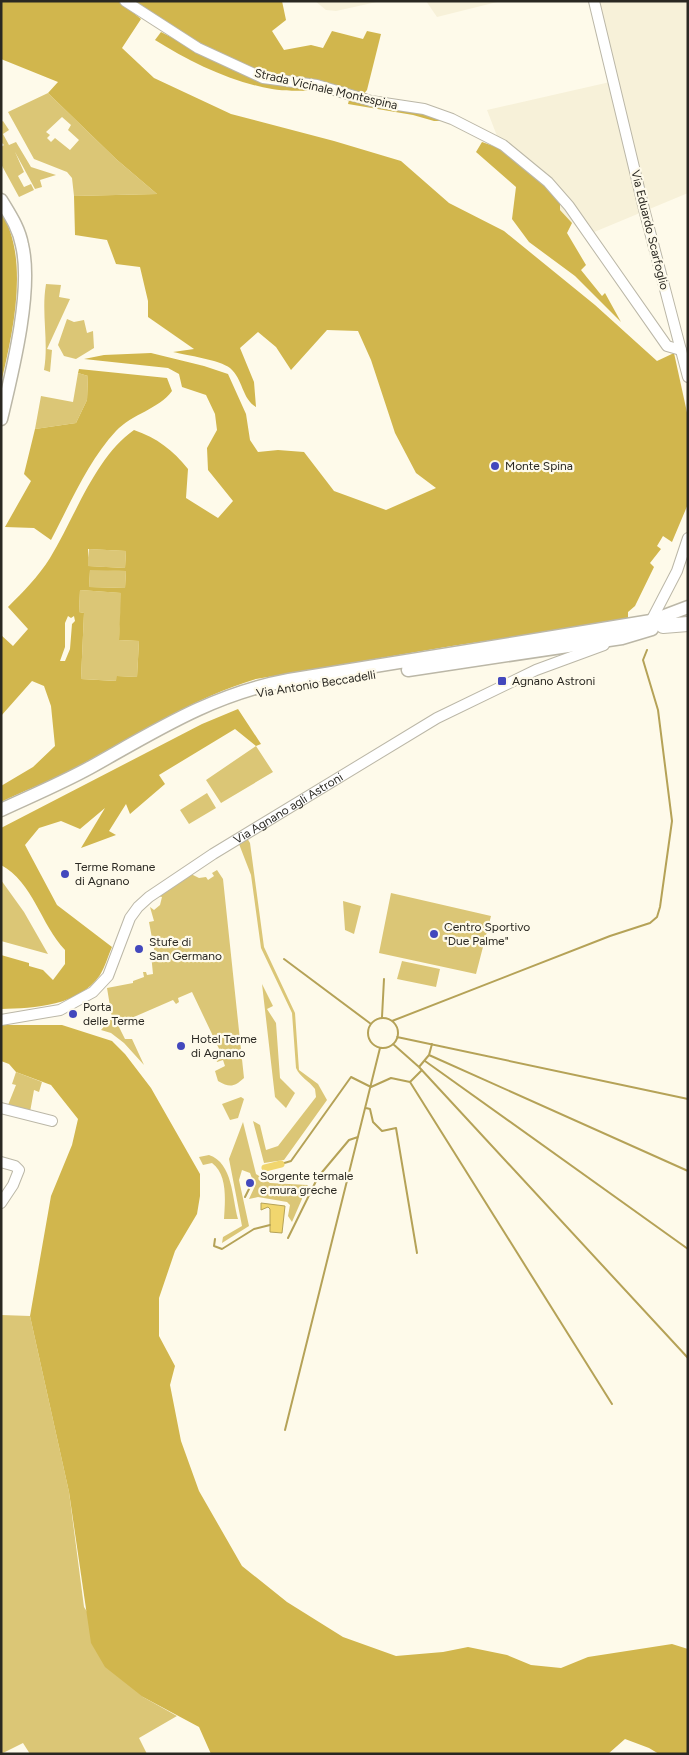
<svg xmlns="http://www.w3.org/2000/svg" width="689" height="1755" viewBox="0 0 689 1755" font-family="Figtree,sans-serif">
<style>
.built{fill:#f7f1d9}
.green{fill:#dbc676;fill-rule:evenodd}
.forest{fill:#d1b64d;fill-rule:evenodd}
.water{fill:#f1d66e;stroke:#b5a257}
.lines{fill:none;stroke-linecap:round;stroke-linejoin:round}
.stream{stroke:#b5a257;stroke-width:2}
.canal{stroke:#f1d66e;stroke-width:7}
.minor-casing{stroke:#bbb7a7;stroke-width:12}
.major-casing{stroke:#bbb7a7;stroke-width:15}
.highway-casing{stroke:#bbb7a7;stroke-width:16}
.minor{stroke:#fff;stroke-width:10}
.major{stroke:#fff;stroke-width:12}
.highway{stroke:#fff;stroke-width:14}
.poi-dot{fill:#4348bd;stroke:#fefaea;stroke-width:2}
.labels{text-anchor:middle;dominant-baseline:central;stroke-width:4.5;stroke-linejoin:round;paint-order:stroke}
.street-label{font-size:12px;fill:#2a2822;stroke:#fefaea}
.poi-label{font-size:12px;fill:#2a2822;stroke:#fefaea;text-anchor:start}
</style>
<rect width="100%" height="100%" fill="#fefaea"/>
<path class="built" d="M 315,1 L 381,1 L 336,11 L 326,10 Z
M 426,1 L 501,1 L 437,17 Z
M 590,1 L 688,1 L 688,193 L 587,235 L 575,219 L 572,223 L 502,149 L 487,110 L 610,82 Z"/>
<path class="green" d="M 48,93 L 116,159 L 157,194 L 74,196 L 72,178 L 67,172 L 34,159 L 8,112 ZM 62,117 L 71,125 L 68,130 L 79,140 L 70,150 L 55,138 L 51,142 L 47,138 L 50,135 L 46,132 Z
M 3,121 L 9,130 L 3,134 L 9,145 L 16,142 L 31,167 L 56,175 L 40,180 L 42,187 L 35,189 L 15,152 L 24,172 L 18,176 L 24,187 L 31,184 L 34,190 L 19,197 L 1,164 L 1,147 L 4,145 L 1,142 L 1,122 Z
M 46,284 L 61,285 L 59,297 L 70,299 L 47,349 L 52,350 L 50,372 L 44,370 C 49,341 41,313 46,284 Z
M 67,319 L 74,322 L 84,320 L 87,333 L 93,331 L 94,348 L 76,359 L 64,356 L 58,345 Z
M 78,373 L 88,376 L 87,400 L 76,423 L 35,429 L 41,396 L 73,402 Z
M 89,549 L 126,551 L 125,568 L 87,566 Z
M 90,569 L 126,571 L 125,588 L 89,587 Z
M 80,590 L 122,593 L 119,640 L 139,641 L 137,677 L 117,676 L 117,681 L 81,679 L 84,613 L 79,612 Z
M 256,746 L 273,772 L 221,803 L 206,780 Z
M 207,793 L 216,808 L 189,824 L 180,810 Z
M 247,838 L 250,843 L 264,947 L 295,1013 L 299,1070 L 318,1084 L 327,1100 L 284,1160 L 264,1163 L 253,1121 L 260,1125 L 266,1150 L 278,1146 L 316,1097 L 315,1089 C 309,1081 300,1077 296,1068 L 292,1013 L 261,948 L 251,875 L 239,844 Z
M 217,870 L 223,879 L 244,1078 C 234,1087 230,1088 218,1081 L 215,1071 L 225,1066 L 223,1060 L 217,1062 L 216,1059 L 222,1055 L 192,992 L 178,998 L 179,1002 L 176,1004 L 173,1000 L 127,1020 L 128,1022 L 119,1027 L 125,1039 L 132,1039 L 144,1065 L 124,1043 L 111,1033 L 101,1030 L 112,1018 L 107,988 L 133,983 L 133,981 L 144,977 L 143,972 L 146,972 L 147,975 L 153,974 L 151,954 L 155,954 L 149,922 L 154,921 L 150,907 L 154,910 L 160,905 L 162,897 L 158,896 L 191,874 L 199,878 L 206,877 L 208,880 L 214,876 L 212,873 Z
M 1,880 L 24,912 L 48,954 L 1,941 Z
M 391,893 L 491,916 L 476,974 L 379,953 Z
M 343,901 L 361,906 L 354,934 L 345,930 Z
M 402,961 L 440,969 L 436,987 L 397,979 Z
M 262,984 L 273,1006 L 267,1009 L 276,1023 L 280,1078 L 295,1093 L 286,1108 L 275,1097 Z
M 16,1072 L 42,1082 L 39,1092 L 34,1090 L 30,1112 L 8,1105 L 16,1085 L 12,1084 Z
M 241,1097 L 244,1099 L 238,1118 L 230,1120 L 222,1104 Z
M 243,1122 L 256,1174 L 270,1183 L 308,1185 L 292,1222 L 288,1216 L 290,1205 L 287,1202 L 258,1197 L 249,1199 L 255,1186 L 250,1173 L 242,1170 L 239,1180 L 249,1226 L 222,1243 L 223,1237 L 242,1226 L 229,1159 Z
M 209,1155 C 233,1163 232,1198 238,1219 L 224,1219 C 225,1201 228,1175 212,1163 L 203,1165 L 199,1157 Z
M 1,1315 L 30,1316 L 69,1492 L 84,1607 L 143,1697 L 177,1716 L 139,1738 L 147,1754 L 30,1754 L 23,1743 L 1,1754 Z"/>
<path class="forest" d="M 1,1 L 119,1 L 141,19 L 122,48 L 154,78 L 231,114 L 334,141 L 401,161 L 449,203 L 504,231 L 595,305 L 657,361 L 674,353 L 688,417 L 688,504 L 672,542 L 663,536 L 657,546 L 661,549 L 650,563 L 654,567 L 635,606 L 628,612 L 628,620 L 452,646 L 256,679 C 189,699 129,740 67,772 C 46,783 23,791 1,802 L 1,786 L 33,767 L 55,746 L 51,706 L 44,686 L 32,681 L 1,716 L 1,635 L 13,646 L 28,629 L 8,607 C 23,592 38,577 50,558 C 75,517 95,457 134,430 C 157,438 173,450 188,469 L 186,498 L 218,518 L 233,501 L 208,470 L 207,448 L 217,430 L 215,414 L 206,395 L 182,387 L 179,374 L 168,368 L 84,359 L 104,355 L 151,353 L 204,366 L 228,374 L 246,414 L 250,440 L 258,452 L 278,450 L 304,452 L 334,491 L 386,510 L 436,488 L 416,473 L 395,433 L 371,360 L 358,331 L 327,330 L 291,370 L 276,347 L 258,332 L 240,348 L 254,382 L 256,407 C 242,399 243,379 230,368 C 220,360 186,355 173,352 L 194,349 L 148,317 L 148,301 L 140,267 L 116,264 L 107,240 L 75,235 L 74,196 L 157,194 L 116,159 L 48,93 L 58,82 L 1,59 ZM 88,549 L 126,551 L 125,568 L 88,566 ZM 90,570 L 126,571 L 125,588 L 89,587 ZM 80,590 L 121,593 L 119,640 L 139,641 L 137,677 L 117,676 L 116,681 L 81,679 L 84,613 L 79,612 ZM 68,616 L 71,618 L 74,616 L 75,621 L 72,624 L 70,649 L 65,661 L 60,661 L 65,647 L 65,623 Z
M 131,1 L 282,1 L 286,20 L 272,31 L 284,50 L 311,45 L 323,48 L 332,31 L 363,39 L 367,31 L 381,34 L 367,90 L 363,95 L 274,77 L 240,67 Z
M 161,32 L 242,73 L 314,87 L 415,110 L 448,121 L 434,121 L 413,115 L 348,104 L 349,100 C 323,86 299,94 272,89 C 231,82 190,62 155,40 Z
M 482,142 L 502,149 L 547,185 L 560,200 L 560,210 L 572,223 L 567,233 L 586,265 L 581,270 L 602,296 L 605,293 L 621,322 L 575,276 L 529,242 L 512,219 L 516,187 L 476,152 Z
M 1,212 C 30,258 13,332 1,383 Z
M 79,369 L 167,378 L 172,391 C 159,409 132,414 116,431 C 88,461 70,504 51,540 L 34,528 L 5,527 L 31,481 L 24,474 L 35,429 L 76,423 L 87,400 L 88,376 L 78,373 Z
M 238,709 L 261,744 L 256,746 L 235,729 L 159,775 L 165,784 L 130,814 L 126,804 L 109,831 L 116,835 L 81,848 L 105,808 L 80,829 L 61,821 L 39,828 L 25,845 L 57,905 L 112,947 C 108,956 105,967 100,975 C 79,1006 35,1008 1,1009 L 1,955 L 29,963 L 29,966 L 43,970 L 53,980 L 65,964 L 65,950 C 41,925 33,882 1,865 L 1,828 L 202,724 Z
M 1,1025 L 62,1025 L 112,1041 L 125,1054 L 151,1088 L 200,1174 L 200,1196 L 197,1214 L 175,1251 L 159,1298 L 159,1336 L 175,1366 L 170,1385 L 181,1441 L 199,1491 L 242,1566 L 287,1602 L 343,1637 L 396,1656 L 443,1652 L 468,1647 L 507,1655 L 531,1665 L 561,1668 L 588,1657 L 672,1644 L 688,1649 L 688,1754 L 659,1754 L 649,1748 L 625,1739 L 608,1754 L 211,1754 L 199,1727 L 143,1697 L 105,1667 L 91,1643 L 69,1492 L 30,1316 L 51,1196 L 72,1145 L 78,1119 L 51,1085 L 16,1072 L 9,1064 L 1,1061 Z"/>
<path class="water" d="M 261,1203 L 285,1206 L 282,1233 L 270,1232 L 270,1209 L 268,1207 L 261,1210 Z"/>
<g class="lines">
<path class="stream" d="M 284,959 L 371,1024
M 382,1017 L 384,979
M368 1033a15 15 0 1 1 30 0a15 15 0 1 1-30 0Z
M 392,1021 L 610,936 L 650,923 L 657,917 L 660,907 L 672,821 L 658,710 L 643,660 L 647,650
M 397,1037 L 688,1099
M 393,1044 L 419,1067 L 688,1358
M 429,1055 L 688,1171
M 425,1061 L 688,1249
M 419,1067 L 429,1055 L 432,1044
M 410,1082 L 612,1404
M 366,1108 L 370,1109 L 373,1122 L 382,1131 L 396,1128 L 417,1253
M 281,1164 L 291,1161 L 351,1077 L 371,1087 L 391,1078 L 410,1082 L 422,1070
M 245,1197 L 252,1183
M 288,1238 L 318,1177 L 349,1140 L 358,1137
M 215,1239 L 214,1246 L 222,1249 L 254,1229 L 270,1225
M 285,1430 L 380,1048"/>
<path class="canal" d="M 265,1168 L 281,1164"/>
<g class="minor-casing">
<g id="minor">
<path d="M 125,1 L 198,48 L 263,78 L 317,85 L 371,101 L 424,109 L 452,119 L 503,145 L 548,182 L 569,206 L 667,346 L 681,350"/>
<path d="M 594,1 L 644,209 L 688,377"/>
<path d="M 651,621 L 677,571 L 688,538"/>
<path id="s1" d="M 1,1020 L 60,1010 L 93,992 L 108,976 L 130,918 L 138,907 L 149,897 L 213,854 L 437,718 L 536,670 L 604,645"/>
<path d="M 1,1108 L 52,1121"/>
<path d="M 1,1162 L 15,1166 L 19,1170 L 13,1185 L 1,1203"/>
</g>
</g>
<g class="major-casing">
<path id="major" d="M 1,200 C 10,215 19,228 22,245 C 33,290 12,373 1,419
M 408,670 L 622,638 L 652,629
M 1,810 C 31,796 62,783 91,767 C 157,730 213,694 289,680 L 651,621 L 688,607"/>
</g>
<g class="highway-casing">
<path id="highway" d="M 663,626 L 688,624"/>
</g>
<use href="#minor" class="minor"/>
<use href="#major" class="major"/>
<use href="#highway" class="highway"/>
</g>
<g class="poi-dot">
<circle cx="495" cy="466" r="5"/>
<rect x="497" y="676" width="10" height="10" rx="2.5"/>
<circle cx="65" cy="874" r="5"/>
<circle cx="434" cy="934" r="5"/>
<circle cx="139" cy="949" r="5"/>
<circle cx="73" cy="1014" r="5"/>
<circle cx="181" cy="1046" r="5"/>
<circle cx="250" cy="1183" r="5"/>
</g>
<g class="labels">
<g class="street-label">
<text transform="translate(326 89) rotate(13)">Strada Vicinale Montespina</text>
<text transform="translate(650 230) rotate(76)">Via Eduardo Scarfoglio</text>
<text transform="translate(316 684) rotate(-9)">Via Antonio Beccadelli</text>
<text stroke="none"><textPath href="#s1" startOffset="375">Via Agnano agli Astroni</textPath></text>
</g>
<g class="poi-label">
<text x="505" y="466">Monte Spina</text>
<text x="512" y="681">Agnano Astroni</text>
<text x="75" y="867">Terme Romane<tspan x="75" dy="14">di Agnano</tspan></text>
<text x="444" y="927">Centro Sportivo<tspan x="444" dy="14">"Due Palme"</tspan></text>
<text x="149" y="942">Stufe di<tspan x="149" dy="14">San Germano</tspan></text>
<text x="83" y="1007">Porta<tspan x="83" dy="14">delle Terme</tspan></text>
<text x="191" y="1039">Hotel Terme<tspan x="191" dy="14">di Agnano</tspan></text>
<text x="260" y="1176">Sorgente termale<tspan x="260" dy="14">e mura greche</tspan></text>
</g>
</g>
<rect width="689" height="1755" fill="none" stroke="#2a2822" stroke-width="5"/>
</svg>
